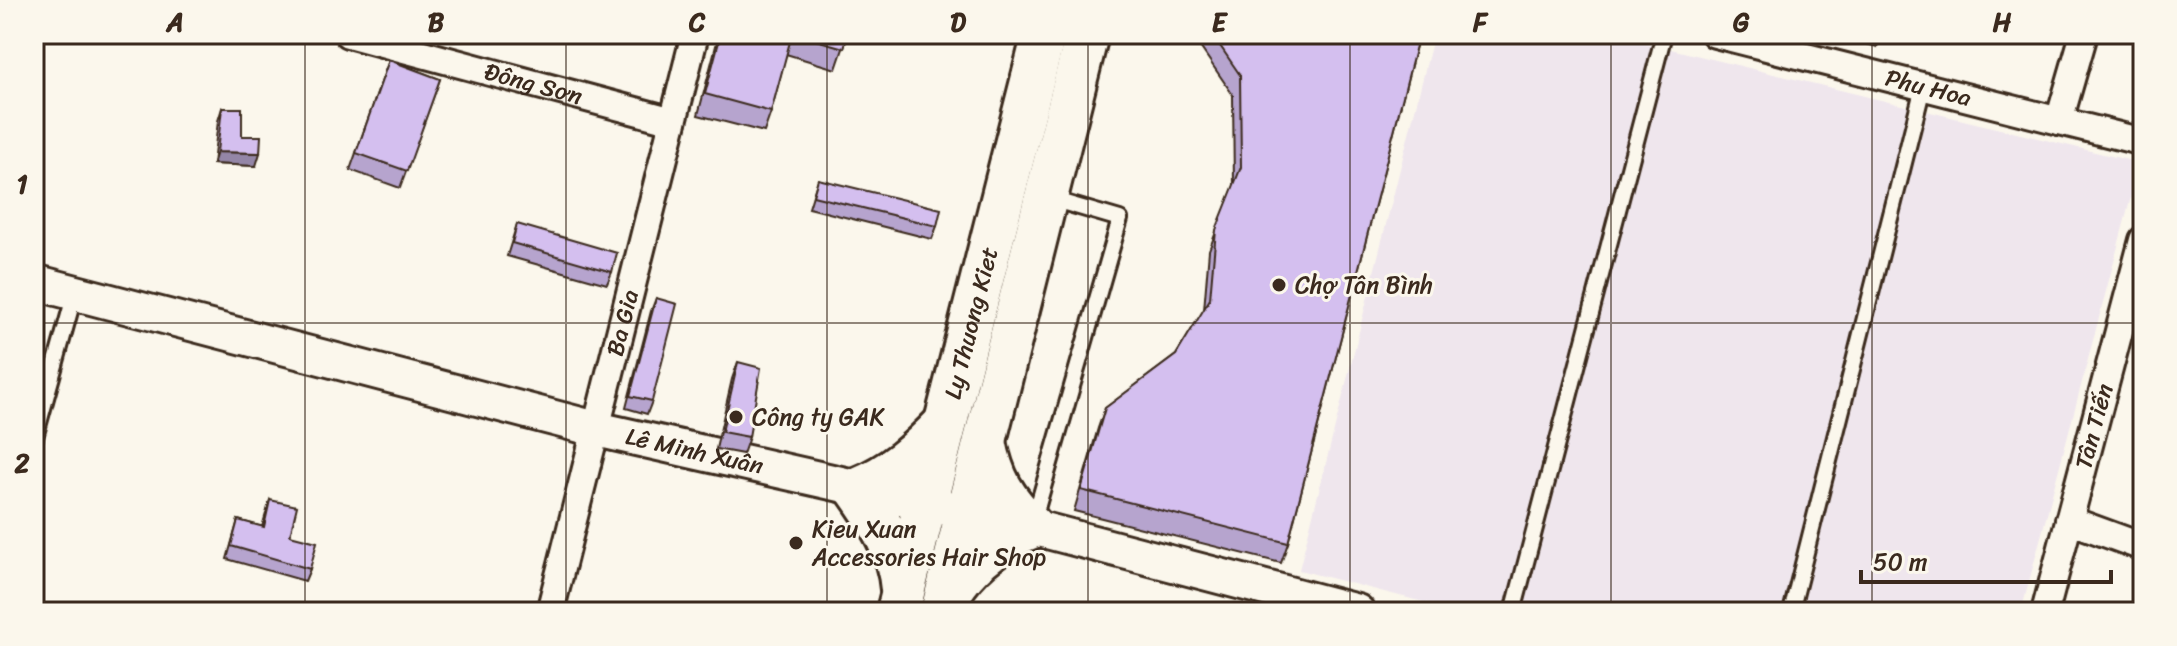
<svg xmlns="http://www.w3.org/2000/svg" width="2177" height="646" viewBox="0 0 2177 646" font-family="Sriracha,sans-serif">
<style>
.built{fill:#efe6ed}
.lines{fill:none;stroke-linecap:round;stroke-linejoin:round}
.service-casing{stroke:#3b2a1e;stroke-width:20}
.minor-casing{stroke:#3b2a1e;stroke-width:32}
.tertiary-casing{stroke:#3b2a1e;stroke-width:40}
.primary-casing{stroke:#3b2a1e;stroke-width:48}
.service{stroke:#fbf7ec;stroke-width:14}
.minor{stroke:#fbf7ec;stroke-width:26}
.tertiary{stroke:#fbf7ec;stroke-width:34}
.primary{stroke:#fbf7ec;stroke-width:42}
.wall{fill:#b6a4ce;stroke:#3b2a1e;stroke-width:2}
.shaded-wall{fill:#9486a7;stroke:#3b2a1e;stroke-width:2}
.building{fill:#d4bfef;stroke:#3b2a1e;stroke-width:2}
.grid{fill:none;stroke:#3b2a1e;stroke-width:2;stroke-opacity:0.55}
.poi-dot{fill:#3b2a1e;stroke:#fbf7ec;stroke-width:3}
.labels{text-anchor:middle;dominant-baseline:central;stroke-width:6;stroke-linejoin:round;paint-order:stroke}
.street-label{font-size:24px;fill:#3b2a1e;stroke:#fbf7ec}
.poi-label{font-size:24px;fill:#3b2a1e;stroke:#fbf7ec;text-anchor:start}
.neatline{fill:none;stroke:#3b2a1e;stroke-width:3}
.grid-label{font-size:26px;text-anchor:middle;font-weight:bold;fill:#3b2a1e}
</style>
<rect width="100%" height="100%" fill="#fbf7ec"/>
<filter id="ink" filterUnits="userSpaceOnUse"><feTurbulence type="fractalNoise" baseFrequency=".0125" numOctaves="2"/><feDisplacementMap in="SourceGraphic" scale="16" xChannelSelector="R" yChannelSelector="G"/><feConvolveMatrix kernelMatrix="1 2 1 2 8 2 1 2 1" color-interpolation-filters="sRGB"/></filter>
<g filter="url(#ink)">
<path class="built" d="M 1434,34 L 1609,34 L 2140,163 L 2021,612 L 1462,612 L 1299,570 Z"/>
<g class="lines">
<g class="service-casing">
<path id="service" d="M 34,441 L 75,293
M 1034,519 L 1120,219 L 1048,198
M 1513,612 L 1664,34
M 1791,612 L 1923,87"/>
</g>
<g class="minor-casing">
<g id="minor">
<path id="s1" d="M 348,34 L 673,121"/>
<path id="s2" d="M 1715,34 L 2143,142"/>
<path d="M 2059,121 L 2084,34"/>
<path d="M 2069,520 L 2143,547"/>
<path id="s3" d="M 550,612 L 695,34"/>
<path id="s4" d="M 2045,612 L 2143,240"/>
</g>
</g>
<g class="tertiary-casing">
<g id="tertiary">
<path id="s5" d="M 34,282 L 596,429 L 1032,527 L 1357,612"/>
</g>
</g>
<g class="primary-casing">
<g id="primary">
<path d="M 902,589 C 899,551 879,520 857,489 C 894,474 918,452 945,424"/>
<path d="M 951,591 C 971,560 998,540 1032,527 C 1004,500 992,479 985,442"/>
<path id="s6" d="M 898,612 L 1044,34"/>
<path d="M 942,612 L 1087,34"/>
</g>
</g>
<use href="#service" class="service"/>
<use href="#minor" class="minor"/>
<use href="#tertiary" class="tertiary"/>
<use href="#primary" class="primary"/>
</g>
<path class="wall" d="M 719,34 L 848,34 L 836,69 L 786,54 L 771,112 L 764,132 L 698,115 Z
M 1195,34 L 1419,34 L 1288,543 L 1281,563 L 1074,511 L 1098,428 L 1105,408 L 1176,355 L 1204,310 L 1209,250 L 1234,186 L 1233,95 L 1194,38 Z
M 1862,34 L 1882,34 L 1877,47 L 1860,42 Z
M 389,60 L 440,79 L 400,188 L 350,170 Z
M 222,108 L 242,136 L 256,166 L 213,164 L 218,121 Z
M 818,179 L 937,226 L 932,239 L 809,208 Z
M 517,224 L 612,272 L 607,284 L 507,256 Z
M 656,298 L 652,401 L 647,414 L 626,408 L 651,311 Z
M 738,362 L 749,437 L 743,454 L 716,449 L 732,379 Z
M 270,500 L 310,569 L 305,581 L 227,559 L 238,520 L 262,527 Z"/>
<path class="shaded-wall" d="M 217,152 L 260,153 L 256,166 L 213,164 Z"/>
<path class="building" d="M 721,34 L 792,34 L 771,112 L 705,94 Z
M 795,34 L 848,34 L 844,48 Z
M 1212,34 L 1419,34 L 1288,543 L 1081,490 L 1105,408 L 1176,355 L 1210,299 L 1216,230 L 1241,167 L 1240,75 Z
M 389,60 L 440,79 L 407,171 L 356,153 Z
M 222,108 L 242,108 L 242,136 L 261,136 L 260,153 L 217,152 Z
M 818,179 L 941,209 L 937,226 L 813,196 Z
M 517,224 L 617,253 L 612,272 L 512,243 Z
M 656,298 L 677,304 L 652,401 L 630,396 Z
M 738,362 L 761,368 L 749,437 L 722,432 Z
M 270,500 L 297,506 L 290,535 L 317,542 L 310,569 L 231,546 L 238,520 L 264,527 Z"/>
</g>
<path class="grid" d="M 305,34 L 305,612M 566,34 L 566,612M 827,34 L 827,612M 1088,34 L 1088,612M 1350,34 L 1350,612M 1611,34 L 1611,612M 1872,34 L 1872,612M 34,323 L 2143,323"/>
<g class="poi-dot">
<circle cx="1279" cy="285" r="8"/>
<circle cx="736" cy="417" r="8"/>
<circle cx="796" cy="543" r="8"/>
</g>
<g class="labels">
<g class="street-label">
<text stroke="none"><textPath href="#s1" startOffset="192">Đông Sơn</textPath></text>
<text stroke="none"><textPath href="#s2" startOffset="220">Phu Hoa</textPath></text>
<text stroke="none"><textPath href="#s3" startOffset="298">Ba Gia</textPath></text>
<text stroke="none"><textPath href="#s6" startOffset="298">Ly Thuong Kiet</textPath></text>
<text stroke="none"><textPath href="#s4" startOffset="192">Tân Tiến</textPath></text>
<text stroke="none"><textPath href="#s5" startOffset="682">Lê Minh Xuân</textPath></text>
</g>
<g class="poi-label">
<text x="1295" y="285">Chợ Tân Bình</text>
<text x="752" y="417">Công ty GAK</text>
<text x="812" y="529">Kieu Xuan<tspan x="812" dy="28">Accessories Hair Shop</tspan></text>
</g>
</g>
<rect width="2177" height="646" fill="none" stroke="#fbf7ec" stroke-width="88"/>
<path d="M1861 570v12h250v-12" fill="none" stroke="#3b2a1e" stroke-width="4"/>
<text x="1873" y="570" font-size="24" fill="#3b2a1e" stroke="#fbf7ec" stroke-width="6" paint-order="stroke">50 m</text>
<rect x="44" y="44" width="2089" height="558" class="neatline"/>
<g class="grid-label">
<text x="175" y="31">A</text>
<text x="436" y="31">B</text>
<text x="697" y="31">C</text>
<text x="958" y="31">D</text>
<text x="1219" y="31">E</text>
<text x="1480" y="31">F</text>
<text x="1741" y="31">G</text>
<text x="2002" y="31">H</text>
<text x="22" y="193">1</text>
<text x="22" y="472">2</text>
</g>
</svg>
